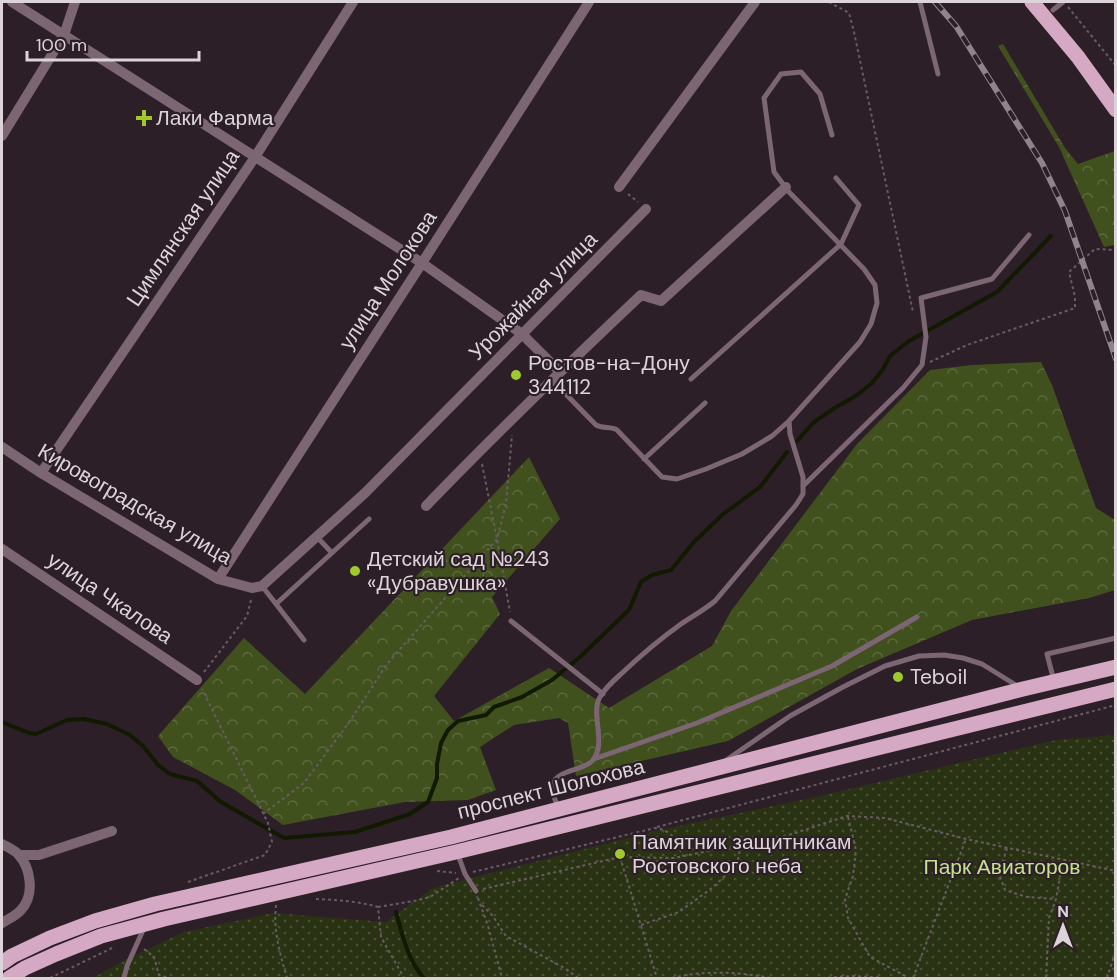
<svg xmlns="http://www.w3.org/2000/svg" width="1117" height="980" viewBox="0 0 1117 980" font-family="'DM Sans',sans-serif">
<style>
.forest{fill:url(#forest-crowns)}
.park{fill:url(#park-dots)}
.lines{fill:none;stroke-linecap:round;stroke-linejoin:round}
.stream{stroke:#111901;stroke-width:4}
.path{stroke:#685c63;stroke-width:2;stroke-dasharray:3 3;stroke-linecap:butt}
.service{stroke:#7c6674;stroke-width:5}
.minor{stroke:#7c6674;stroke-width:10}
.primary{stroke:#d5a8c4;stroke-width:15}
.rail-casing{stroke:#8f848b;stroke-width:6}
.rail{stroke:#2d1f28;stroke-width:4;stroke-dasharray:11;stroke-linecap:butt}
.poi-dot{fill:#9fca2e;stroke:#2d1f28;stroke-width:2}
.labels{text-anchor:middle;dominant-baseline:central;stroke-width:4.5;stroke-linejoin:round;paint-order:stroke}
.poi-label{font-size:21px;fill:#ddd4d9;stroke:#2d1f28;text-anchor:start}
.street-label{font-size:21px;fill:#ddd4d9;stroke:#2d1f28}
.park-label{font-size:21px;fill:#c4e091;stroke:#2d1f28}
</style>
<defs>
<pattern id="forest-crowns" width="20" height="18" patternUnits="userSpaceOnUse" patternTransform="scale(1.5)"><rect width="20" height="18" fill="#41511e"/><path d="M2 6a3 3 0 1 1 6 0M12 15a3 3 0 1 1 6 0" fill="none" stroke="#5c693e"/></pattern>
<pattern id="park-dots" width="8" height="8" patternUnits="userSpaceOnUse" patternTransform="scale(1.5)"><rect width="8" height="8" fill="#293313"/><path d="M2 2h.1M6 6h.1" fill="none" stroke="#485035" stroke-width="1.8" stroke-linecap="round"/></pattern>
</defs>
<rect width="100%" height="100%" fill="#2d1f28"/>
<path class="forest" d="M 1003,44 L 1065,148 L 1078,164 L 1115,151 L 1115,245 L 1104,247 L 1059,147 L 998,46 Z
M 1041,362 L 1052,385 L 1096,508 L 1115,520 L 1115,590 L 1089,598 L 972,620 L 857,669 L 728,741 L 576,776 L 568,723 L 559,718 L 514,725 L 480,747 L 496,790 L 468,800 L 405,802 L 283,825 L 235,790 L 173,757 L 158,736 L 244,638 L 305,694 L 529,457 L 560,519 L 492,597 L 500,614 L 434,696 L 454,721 L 549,668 L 609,708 L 712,646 L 731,611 L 857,444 L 930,370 L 972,365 Z"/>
<path class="park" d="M 1115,735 L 1116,969 L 1114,978 L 93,978 L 121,962 L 184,932 L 273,913 L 385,922 L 433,888 L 655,831 L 820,796 L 1056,740 Z"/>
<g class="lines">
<path class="stream" d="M 797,441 L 813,423 L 833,409 L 857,395 L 872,383 L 883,369 L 890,356 L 909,341 L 997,292 L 1051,236
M 2,722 L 29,733 L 36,734 L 67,720 L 84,719 L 107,724 L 130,735 L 143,746 L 158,765 L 170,774 L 197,781 L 221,802 L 284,838 L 355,832 L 410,814 L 428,802 L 437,778 L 437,764 L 441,743 L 448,730 L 458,721 L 486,715 L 494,707 L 522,697 L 552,680 L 581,656 L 629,610 L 641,582 L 652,575 L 671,570 L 693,543 L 722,515 L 760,487 L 787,452
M 396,912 C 402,934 408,961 424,978"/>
<path class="path" d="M 829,2 L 849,13 L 854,32 L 913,312
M 1068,7 L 1116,66
M 628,194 L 638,202
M 930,362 L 967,345 L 1075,308 L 1075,297 L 1069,272 L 1095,249 L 1116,250
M 482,464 L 497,539 L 510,612
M 204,672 L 247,616 L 251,600
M 263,814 L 304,783 L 350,721 L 387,664 L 497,539 L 506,504 L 512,435
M 848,817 L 856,850 L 853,876 L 845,899 L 848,918 L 870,957 L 909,978
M 657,827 L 1116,705
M 1007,848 L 999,874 L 1005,890 L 1027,897 L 1056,899
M 620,857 L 657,978
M 437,871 L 456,873
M 473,872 L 655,828 C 673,830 676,841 683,856
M 188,882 L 265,855 L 272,842 L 268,823 L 202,689
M 483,889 L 620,857 L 674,858 L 789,835 L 847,816 L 885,818 L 966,839 L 1116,871
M 478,898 L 488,926 L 502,978
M 316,899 C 337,900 357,901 378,907 L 381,937 L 404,978
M 276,905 C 273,930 280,954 287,978
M 482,905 L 492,915 L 506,936 L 566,969 L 578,978
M 378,907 L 414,901 L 430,897 L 459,878
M 641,925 L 679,912 L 712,888 L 737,865 L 741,844
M 144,949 L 154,957 L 159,975 L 169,978
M 50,978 L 112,948
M 672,978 C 704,970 739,972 771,978
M 822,978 L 852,976 L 887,978
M 913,978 L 966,839
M 1046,978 L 1049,918 L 1056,899 L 1063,860
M 1107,978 L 1116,950"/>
<path class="service" d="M 920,2 L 938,74
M 1053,10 L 1063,2
M 691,379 L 841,244 L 859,205 L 836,178
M 552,380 L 596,425 C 603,429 611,426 617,430 L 662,477 L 677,479 L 706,469 L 742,454 L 772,436 L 789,421
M 644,459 L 705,403
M 803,486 L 903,388 L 922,365 L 926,337 L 921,298 L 992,279 L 1029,235
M 317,537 L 332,553
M 262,586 L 304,640
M 276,604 L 369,519
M 511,621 L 603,694
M 1054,681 L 1047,654 L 1116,638
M 594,759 L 697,723 L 832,666 L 917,617
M 725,761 L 790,716 L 843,687 L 885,666 L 919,656 L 944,655 L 963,658 L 982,664 L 1019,687
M 558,808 C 557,803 553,796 552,791 C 551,768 582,773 593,760 C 607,743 590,713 600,697 C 605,688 613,681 621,674 C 640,656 660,639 681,624 C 693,616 704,610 715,601 L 796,505 L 803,494 L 803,477 L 790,434 L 789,421 L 860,342 L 871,324 L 877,303 L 875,285 L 864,269 L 789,192 L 774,172 L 764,98 L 781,74 L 801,72 L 820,94 L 832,135
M 457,852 L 465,874 L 476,891
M 124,978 L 127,966 L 144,928"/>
<path class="minor" d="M 12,2 L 422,263 L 522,334 L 559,371
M 2,136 L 64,35 L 75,2
M 619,187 L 755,2
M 2,447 L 41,473 L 218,579 L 252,588 L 262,586 L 365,493 L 646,209
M 41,473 L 255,157 L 353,2
M 426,506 C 496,433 568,364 641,295 L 661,301 L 786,187
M 2,549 L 197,680
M 218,579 L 422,263 L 589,2
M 2,844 C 7,847 13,849 18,854 C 31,868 35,895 21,910 C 16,916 8,919 2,923
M 19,855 L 39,855 L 112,831"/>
<path class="primary" d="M 1032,2 L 1078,57 L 1116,110
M 2,963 L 12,956 L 50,938 L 95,921 L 155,904 L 451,837 L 1023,689 L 1116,667
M 9,978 L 25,968 L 56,954 L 101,936 L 164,919 L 456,852 L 1116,689"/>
<g class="rail-casing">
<path id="rail" d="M 935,2 L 956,26 L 1042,163 L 1065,211 L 1116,359"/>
</g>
<use href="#rail" class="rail"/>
</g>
<g class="poi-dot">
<path d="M141 109h6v6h6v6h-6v6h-6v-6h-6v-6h6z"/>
<circle cx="516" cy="375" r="6"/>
<circle cx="355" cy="571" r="6"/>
<circle cx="898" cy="677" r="6"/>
<circle cx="620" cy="854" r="6"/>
</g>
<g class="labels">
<g class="poi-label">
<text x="156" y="118">Лаки Фарма</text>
<text x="528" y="363">Ростов-на-Дону<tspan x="528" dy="24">344112</tspan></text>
<text x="367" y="559">Детский сад №243<tspan x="367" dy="24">«Дубравушка»</tspan></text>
<text x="910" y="677">Teboil</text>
<text x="632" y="842">Памятник защитникам<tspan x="632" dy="24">Ростовского неба</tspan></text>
</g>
<g class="street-label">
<text transform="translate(183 228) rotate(-56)">Цимлянская улица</text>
<text transform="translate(388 280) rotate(-57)">улица Молокова</text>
<text transform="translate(533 296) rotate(-45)">Урожайная улица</text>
<text transform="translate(135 504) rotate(30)">Кировоградская улица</text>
<text transform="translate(110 598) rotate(34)">улица Чкалова</text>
<text transform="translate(551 789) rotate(-14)">проспект Шолохова</text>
</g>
<g class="park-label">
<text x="1002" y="867">Парк Авиаторов</text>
</g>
</g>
<rect width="1117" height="980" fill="none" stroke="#ddd4d9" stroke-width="6"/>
<g transform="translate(1063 926)" stroke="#2d1f28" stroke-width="4.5" paint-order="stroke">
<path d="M0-4.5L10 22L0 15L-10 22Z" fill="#ddd4d9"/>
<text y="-9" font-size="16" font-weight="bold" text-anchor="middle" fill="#ddd4d9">N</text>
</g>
<path d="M27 51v9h172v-9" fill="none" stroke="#ddd4d9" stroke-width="3"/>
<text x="36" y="51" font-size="18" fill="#ddd4d9" stroke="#2d1f28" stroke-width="4.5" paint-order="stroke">100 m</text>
</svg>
